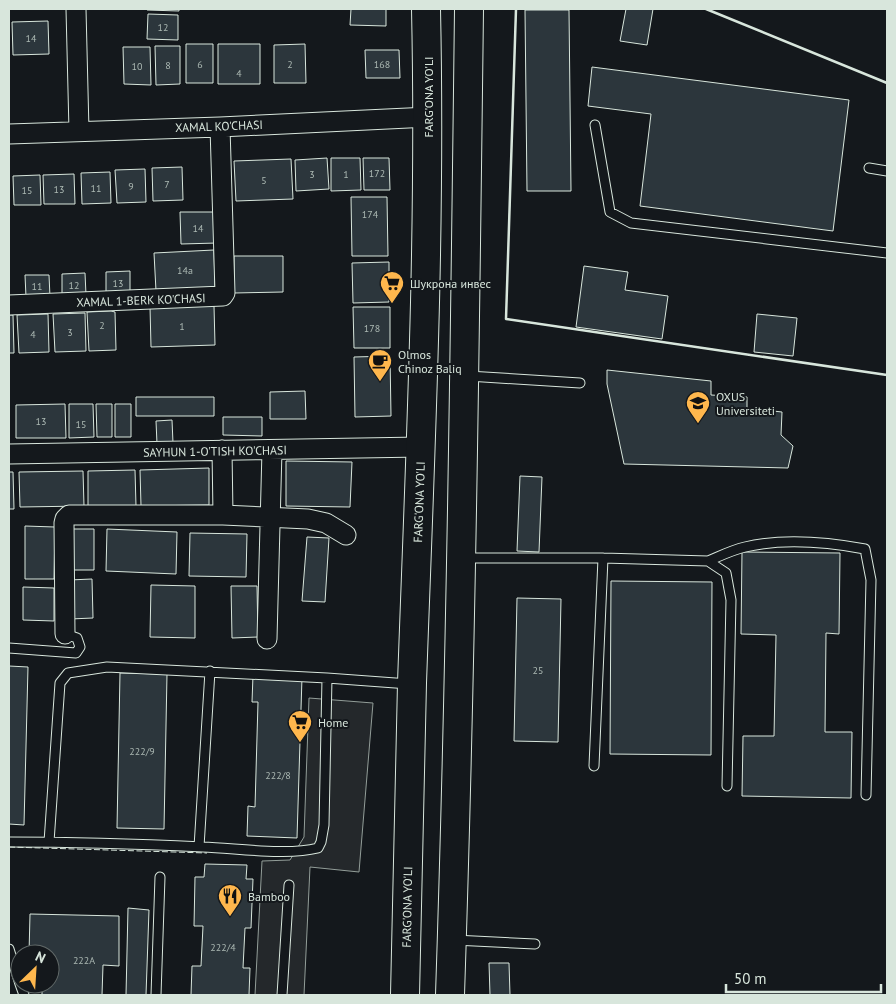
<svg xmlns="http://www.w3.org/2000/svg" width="896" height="1004" viewBox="0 0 896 1004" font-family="'PT Sans',sans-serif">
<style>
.parking{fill:#24282b;stroke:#939e99}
.building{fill:#2c363c;stroke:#d8e6dc}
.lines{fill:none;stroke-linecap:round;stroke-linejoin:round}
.lane-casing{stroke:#d8e6dc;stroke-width:11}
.street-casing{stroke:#d8e6dc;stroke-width:21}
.primary-casing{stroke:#d8e6dc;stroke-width:30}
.lane{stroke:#14181c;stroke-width:9}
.street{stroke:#14181c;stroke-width:19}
.primary{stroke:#14181c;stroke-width:28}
.fence{stroke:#d8e6dc;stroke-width:1;stroke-dasharray:6 2.5;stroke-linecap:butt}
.wall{stroke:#d8e6dc;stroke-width:2.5}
.labels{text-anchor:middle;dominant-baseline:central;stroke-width:4;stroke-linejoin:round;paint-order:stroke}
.number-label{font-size:10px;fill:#adbab4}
.street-label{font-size:12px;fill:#d8e6dc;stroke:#14181c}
.poi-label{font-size:12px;fill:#d8e6dc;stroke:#14181c;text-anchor:start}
</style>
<rect width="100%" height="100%" fill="#14181c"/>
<path class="parking" d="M 309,698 L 373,703 L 359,872 L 310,867 L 304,995 L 255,995 L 262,861 L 290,860 L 304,837 Z"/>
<path class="building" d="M 147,9 L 179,9 L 179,11 L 147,10 Z
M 351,9 L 386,9 L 386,26 L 350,25 Z
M 626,9 L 653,9 L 647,45 L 620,41 Z
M 525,10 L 569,10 L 571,191 L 527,191 Z
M 148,14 L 178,15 L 178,40 L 147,39 Z
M 48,21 L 49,54 L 13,55 L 12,22 Z
M 186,44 L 213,44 L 213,83 L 186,83 Z
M 218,44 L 260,44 L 260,84 L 218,84 Z
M 305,44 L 306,83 L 274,83 L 274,45 Z
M 155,46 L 180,46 L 180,84 L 156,85 Z
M 123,47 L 150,47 L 151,85 L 124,84 Z
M 365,50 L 399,50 L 400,78 L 366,78 Z
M 592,67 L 849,100 L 833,231 L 640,206 L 651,114 L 588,106 Z
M 327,158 L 329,189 L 296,191 L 295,160 Z
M 331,158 L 360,158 L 361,190 L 331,191 Z
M 363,158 L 389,158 L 390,190 L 364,190 Z
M 291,159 L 293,199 L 236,201 L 234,161 Z
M 182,167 L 183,200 L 153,201 L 152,168 Z
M 145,169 L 146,202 L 117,203 L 115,170 Z
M 110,172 L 111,203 L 82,204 L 81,173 Z
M 74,174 L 75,204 L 44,204 L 43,175 Z
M 40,175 L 41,205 L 14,205 L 13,176 Z
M 351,197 L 387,197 L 388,256 L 352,256 Z
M 180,212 L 216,212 L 217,243 L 181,244 Z
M 214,250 L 215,288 L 156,291 L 154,253 Z
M 234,256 L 283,256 L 283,292 L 234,293 Z
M 389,262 L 389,302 L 353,303 L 352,263 Z
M 584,266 L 628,272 L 625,290 L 668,296 L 662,339 L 576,327 Z
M 130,271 L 130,293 L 106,294 L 106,272 Z
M 85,273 L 86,295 L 62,296 L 62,274 Z
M 25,275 L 49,275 L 50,297 L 26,297 Z
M 214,306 L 215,345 L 151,347 L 150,307 Z
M 353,307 L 390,307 L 390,348 L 354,348 Z
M 111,311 L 115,312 L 116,350 L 89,351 L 87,312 Z
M 85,313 L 86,351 L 55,352 L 53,314 Z
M 48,314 L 49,352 L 19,353 L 17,315 Z
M 757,314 L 797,318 L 793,356 L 754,352 Z
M 9,315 L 13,315 L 14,353 L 9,353 Z
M 390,356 L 391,416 L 355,417 L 354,357 Z
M 607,370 L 711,381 L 711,395 L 747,397 L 747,408 L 782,412 L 781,435 L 793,446 L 788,468 L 624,464 L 607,384 Z
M 305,391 L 306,419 L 270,419 L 270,392 Z
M 136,397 L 214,397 L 214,416 L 136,416 Z
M 65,404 L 66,438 L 16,438 L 16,405 Z
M 69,404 L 93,404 L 94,437 L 69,438 Z
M 96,404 L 112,404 L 112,437 L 97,437 Z
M 115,404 L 131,404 L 131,437 L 115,437 Z
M 223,417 L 262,417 L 262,436 L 223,435 Z
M 172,420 L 173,443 L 157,444 L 156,421 Z
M 286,461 L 352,462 L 350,507 L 286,506 Z
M 209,468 L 209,505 L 141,506 L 140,470 Z
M 135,470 L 136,506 L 88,507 L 88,471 Z
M 83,471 L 84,506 L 20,507 L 19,472 Z
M 9,472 L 13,472 L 14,509 L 9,509 Z
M 520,476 L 542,477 L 539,552 L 517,551 Z
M 25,526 L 55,527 L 54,579 L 25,579 Z
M 68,529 L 94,529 L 94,570 L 68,570 Z
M 107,529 L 177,532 L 176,574 L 106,571 Z
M 190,533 L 247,534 L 246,577 L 189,576 Z
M 307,537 L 329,538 L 325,602 L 302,601 Z
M 742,552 L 840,553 L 839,634 L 826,633 L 825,732 L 852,732 L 851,798 L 742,796 L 743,736 L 774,736 L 776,635 L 741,634 Z
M 92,579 L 93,618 L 70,619 L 69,580 Z
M 611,581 L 712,582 L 711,755 L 610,754 Z
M 151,585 L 195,586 L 195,638 L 150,637 Z
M 231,586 L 257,586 L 258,637 L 232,638 Z
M 23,587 L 54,588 L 54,621 L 23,620 Z
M 517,598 L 561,599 L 558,742 L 514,741 Z
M 9,666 L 28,667 L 24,825 L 9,824 Z
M 120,673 L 167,674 L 164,829 L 117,828 Z
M 253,675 L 302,677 L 297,838 L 247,836 L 248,806 L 255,807 L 258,702 L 252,702 Z
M 205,864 L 247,865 L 246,879 L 253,879 L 251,928 L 245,928 L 243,968 L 250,968 L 249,995 L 191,995 L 192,966 L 201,966 L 203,926 L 194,926 L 195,877 L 204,877 Z
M 128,908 L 149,910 L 146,995 L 126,995 Z
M 30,914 L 119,916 L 119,966 L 103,965 L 102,995 L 42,995 L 42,984 L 50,984 L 50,954 L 29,954 Z
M 489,963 L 509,963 L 510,995 L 490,995 Z"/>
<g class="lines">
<g class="lane-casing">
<path id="lane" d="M 595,125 L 610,212 L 631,223 L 887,253
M 869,168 L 887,171
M 468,376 L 580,383
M 464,558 L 603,558 L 708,561 L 726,573 L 731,600 L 727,786
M 708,561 C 720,556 732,550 745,547 C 783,538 827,542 865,549 L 871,580 L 866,795
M 9,648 L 76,653 L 80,647 L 77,638 L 65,634
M 594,766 L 603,558
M 9,842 C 74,842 139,844 203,847 C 236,848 287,856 318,848 L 321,842 L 324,825 L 327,678 L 409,684
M 49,842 L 60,683 L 68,673 L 107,667 L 327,678
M 199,847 L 210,671
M 454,940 L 535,944
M 9,949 L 20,984
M 20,984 L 24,995
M 156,995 L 160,877
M 282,995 L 289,885"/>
</g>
<g class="street-casing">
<path id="street" d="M 76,9 L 79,131
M 9,134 L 220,127 L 429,117
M 9,305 L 223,296 L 225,293 L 220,127
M 222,450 L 223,515
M 9,454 L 421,447
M 65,634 L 64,523 L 65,519 L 69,515 L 223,515 L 308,519 L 326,523 L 346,535
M 267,639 L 272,450"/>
</g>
<g class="primary-casing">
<path id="primary" d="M 405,995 C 407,891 409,787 412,683 C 420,458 431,234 426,9
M 450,995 C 461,666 465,338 469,9"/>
</g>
<use href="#lane" class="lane"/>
<use href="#street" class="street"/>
<use href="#primary" class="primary"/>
<path class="fence" d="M 516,9 L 506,319 L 887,375
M 706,9 L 887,83
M 9,847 L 207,853"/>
<path class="wall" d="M 516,9 L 506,319 L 887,375
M 706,9 L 887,83"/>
</g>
<defs>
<g id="supermarket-pin" transform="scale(1.25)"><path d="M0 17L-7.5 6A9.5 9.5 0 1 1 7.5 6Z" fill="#ffb74d" stroke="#14181c"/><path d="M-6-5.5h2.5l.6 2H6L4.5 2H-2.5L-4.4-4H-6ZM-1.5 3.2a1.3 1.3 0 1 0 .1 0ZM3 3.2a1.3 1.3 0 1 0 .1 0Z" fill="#111"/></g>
<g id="cafe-pin" transform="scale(1.25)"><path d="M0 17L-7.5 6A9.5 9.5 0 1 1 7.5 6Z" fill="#ffb74d" stroke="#14181c"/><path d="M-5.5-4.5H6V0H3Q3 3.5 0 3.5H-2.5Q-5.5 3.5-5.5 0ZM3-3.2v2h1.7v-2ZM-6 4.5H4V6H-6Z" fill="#111"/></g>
<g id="university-pin" transform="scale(1.25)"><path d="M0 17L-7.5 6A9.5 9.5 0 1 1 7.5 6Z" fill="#ffb74d" stroke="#14181c"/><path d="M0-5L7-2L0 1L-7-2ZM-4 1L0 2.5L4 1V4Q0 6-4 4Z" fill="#111"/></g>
<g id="restaurant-pin" transform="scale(1.25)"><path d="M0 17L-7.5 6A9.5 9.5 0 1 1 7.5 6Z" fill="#ffb74d" stroke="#14181c"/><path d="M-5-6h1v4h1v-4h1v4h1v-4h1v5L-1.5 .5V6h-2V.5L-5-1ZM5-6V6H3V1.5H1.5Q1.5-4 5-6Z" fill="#111"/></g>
</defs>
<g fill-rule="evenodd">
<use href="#supermarket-pin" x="392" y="283"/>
<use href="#cafe-pin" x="380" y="361"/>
<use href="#university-pin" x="698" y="403"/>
<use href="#supermarket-pin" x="300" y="722"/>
<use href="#restaurant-pin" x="230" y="896"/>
</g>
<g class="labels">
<g class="number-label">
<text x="163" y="27">12</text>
<text x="31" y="38">14</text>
<text x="200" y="64">6</text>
<text x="290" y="64">2</text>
<text x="382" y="64">168</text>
<text x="168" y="65">8</text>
<text x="137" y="66">10</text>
<text x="239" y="73">4</text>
<text x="377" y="173">172</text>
<text x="312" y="174">3</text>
<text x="346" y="174">1</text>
<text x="264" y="180">5</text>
<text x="167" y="184">7</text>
<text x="131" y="186">9</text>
<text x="96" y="188">11</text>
<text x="59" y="189">13</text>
<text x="27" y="190">15</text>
<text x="370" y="214">174</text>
<text x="198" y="228">14</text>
<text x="185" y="270">14a</text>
<text x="118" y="283">13</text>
<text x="74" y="285">12</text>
<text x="37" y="286">11</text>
<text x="102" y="325">2</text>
<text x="182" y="326">1</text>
<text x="372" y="328">178</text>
<text x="70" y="332">3</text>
<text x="33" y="334">4</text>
<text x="41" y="421">13</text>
<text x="81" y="424">15</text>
<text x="538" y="670">25</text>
<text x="142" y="751">222/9</text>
<text x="278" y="775">222/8</text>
<text x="223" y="947">222/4</text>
<text x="84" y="960">222A</text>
</g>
<g class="street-label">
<text transform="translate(428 97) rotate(-90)">FARG'ONA YO'LI</text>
<text transform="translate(219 126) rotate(-2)">XAMAL KO'CHASI</text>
<text transform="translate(141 300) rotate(-2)">XAMAL 1-BERK KO'CHASI</text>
<text transform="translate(215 451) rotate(-1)">SAYHUN 1-O'TISH KO'CHASI</text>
<text transform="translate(419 502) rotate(-88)">FARG'ONA YO'LI</text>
<text transform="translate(407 907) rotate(-89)">FARG'ONA YO'LI</text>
</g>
<g class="poi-label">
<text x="410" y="283">Шукрона инвес</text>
<text x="398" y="354">Olmos<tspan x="398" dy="14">Chinoz Baliq</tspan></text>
<text x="716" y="396">OXUS<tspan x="716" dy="14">Universiteti</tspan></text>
<text x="318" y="722">Home</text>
<text x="248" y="896">Bamboo</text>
</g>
</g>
<rect width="896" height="1004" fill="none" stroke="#d8e6dc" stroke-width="20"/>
<g transform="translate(35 969) rotate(25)"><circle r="24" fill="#14181c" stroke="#626a69"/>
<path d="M0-4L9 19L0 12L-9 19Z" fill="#ffb74d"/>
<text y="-8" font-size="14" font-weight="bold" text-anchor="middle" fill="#d8e6dc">N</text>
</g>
<path d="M726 984v8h155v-8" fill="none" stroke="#d8e6dc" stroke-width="2.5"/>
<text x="734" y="984" font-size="15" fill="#d8e6dc" stroke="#14181c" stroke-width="4" paint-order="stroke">50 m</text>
</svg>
